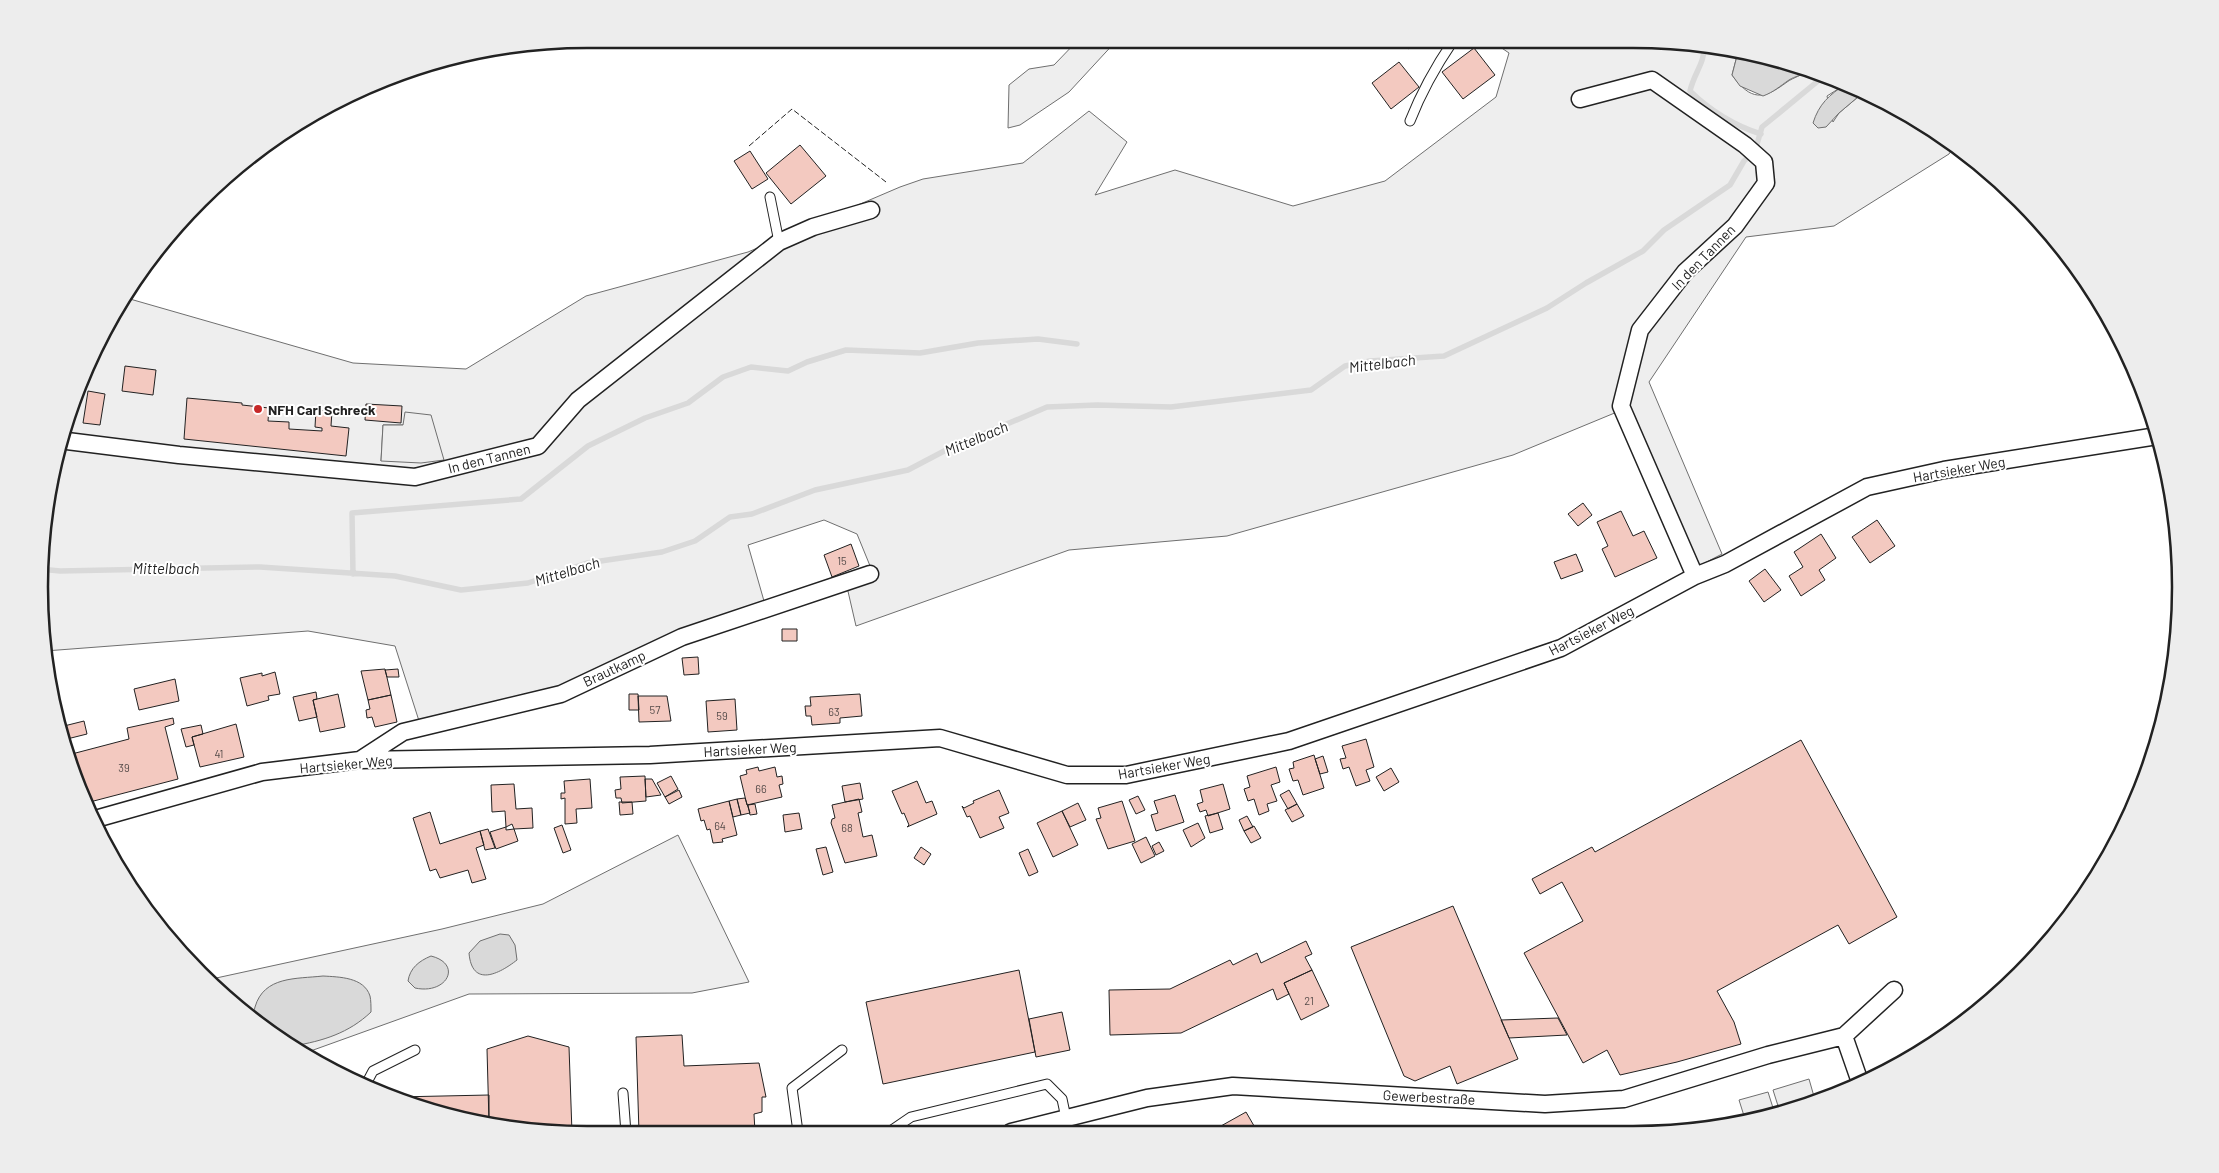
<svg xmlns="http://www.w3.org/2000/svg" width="2219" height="1173" viewBox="0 0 2219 1173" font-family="Barlow,sans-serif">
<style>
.green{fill:#eee;stroke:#6f6f6f;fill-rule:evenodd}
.parking{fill:#ededed;stroke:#6f6f6f}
.water{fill:#d9d9d9;stroke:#6f6f6f}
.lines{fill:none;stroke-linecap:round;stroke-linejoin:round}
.stream{stroke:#d9d9d9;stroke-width:5.5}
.building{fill:#f3c9c0;stroke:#222}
.lane-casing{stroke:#222;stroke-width:11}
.street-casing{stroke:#222;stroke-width:19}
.lane{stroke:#fff;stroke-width:9}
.street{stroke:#fff;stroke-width:16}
.fence{stroke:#222;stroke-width:1;stroke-dasharray:6 2.5;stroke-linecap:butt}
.poi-dot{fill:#c62828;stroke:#fff;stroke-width:2}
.labels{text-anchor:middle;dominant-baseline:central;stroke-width:4;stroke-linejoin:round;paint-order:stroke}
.number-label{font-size:11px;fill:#564c4a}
.street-label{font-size:14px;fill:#222;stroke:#fff}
.poi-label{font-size:14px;font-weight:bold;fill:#222;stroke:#fff;text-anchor:start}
.water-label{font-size:15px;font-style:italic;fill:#222;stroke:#fff}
.rim{fill:none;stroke:#222;stroke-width:2.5}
</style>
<rect width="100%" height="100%" fill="#fff"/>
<path class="green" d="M 1079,39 L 1118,39 L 1069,92 L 1020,125 L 1008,128 L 1009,85 L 1029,69 L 1054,65 Z
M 1490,40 L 1668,40 L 1738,52 L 1732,75 C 1751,101 1763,100 1787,82 C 1794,77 1802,76 1807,70 L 1846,84 L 1827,96 L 1833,122 L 1839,113 L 1865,91 L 1875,95 L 1955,145 L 1949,154 L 1834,226 L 1746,237 L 1649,382 L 1722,554 L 1695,568 L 1617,412 L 1513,455 L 1227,536 L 1069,550 L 856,626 L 847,587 L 875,578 L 857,534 L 824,520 L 748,545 L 764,601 L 557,689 L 420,724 L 395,646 L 308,631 L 45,651 C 30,564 48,460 80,378 C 91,350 109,324 123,297 L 353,363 L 466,369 L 586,296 L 748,252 L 900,187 L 923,179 L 1023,163 L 1089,111 L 1127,142 L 1095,195 L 1175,170 L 1293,206 L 1385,181 L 1496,97 L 1509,53 ZM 383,425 L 403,425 L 381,461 Z
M 678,835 L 749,982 L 692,993 L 469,994 L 305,1053 L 253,1021 L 207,980 L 442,929 L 543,904 Z"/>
<path class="parking" d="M 405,412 L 431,415 L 444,460 L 421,463 L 381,461 L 383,425 L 403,425 Z
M 1809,1079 L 1815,1100 L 1779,1109 L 1773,1090 Z
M 1768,1092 L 1774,1111 L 1745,1119 L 1739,1100 Z"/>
<path class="water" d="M 1738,52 L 1775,57 L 1807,70 C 1802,76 1795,76 1789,80 C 1780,86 1774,92 1763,96 L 1740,86 L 1732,75 Z
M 1846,84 L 1865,91 L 1839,113 L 1826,127 L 1818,128 L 1813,123 C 1819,104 1829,95 1846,84 Z
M 500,934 L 509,935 L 515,945 L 517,960 C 499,974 472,988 469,953 L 480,941 Z
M 431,956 C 463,964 447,995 415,988 L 408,981 C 410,968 419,961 431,956 Z
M 323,976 C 339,977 364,977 370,996 C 371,1000 371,1007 371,1012 C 349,1033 323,1041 293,1046 C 282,1039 269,1033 260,1025 C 255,1021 253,1013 255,1007 C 264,976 296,979 323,976 Z"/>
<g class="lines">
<path class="stream" d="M 1704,46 C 1705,63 1694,73 1690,91 C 1709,110 1735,126 1761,134
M 40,569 L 60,571 L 260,567 L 395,576 L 461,590 L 528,583 L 587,563 L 662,552 L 695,541 L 730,517 L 752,514 L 815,490 L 908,470 L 948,449 L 1047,407 L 1097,405 L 1171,407 L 1311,390 L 1345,366 L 1370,361 L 1444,356 L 1547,308 L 1586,283 L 1643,251 L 1664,230 L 1730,185 L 1744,161 L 1755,151 L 1762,127 L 1824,76
M 353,574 L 352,513 L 521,499 L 588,446 L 645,418 L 688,403 L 723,377 L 751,367 L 788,371 L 807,362 L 846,350 L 920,353 L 978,343 L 1038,339 L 1077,344"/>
</g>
<path class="building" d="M 1399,40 L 1419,40 L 1408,49 Z
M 1474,48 L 1495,75 L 1463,99 L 1442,72 Z
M 1399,62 L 1419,87 L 1391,109 L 1372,83 Z
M 800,145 L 826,176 L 791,204 L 766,173 Z
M 750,151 L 768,179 L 752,189 L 734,161 Z
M 125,366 L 156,370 L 153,395 L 122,391 Z
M 88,391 L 105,394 L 100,425 L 83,423 Z
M 187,398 L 242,403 L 242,405 L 269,408 L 268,421 L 289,422 L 289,429 L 322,431 L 322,428 L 315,427 L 316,410 L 332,411 L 331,426 L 349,428 L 346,456 L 184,439 Z
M 366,404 L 402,406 L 401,423 L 365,420 Z
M 1583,503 L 1592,515 L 1578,526 L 1568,514 Z
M 1621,511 L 1633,536 L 1644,531 L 1657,558 L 1615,577 L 1602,549 L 1608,546 L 1597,522 Z
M 1877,520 L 1895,546 L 1870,563 L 1852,537 Z
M 1821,534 L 1836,558 L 1819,570 L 1825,580 L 1801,596 L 1789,576 L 1803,567 L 1794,552 Z
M 851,544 L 859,566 L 832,577 L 824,555 Z
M 1576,554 L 1583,571 L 1561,579 L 1554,562 Z
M 1765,569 L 1781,590 L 1764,602 L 1749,581 Z
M 782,629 L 797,629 L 797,641 L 782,641 Z
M 698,657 L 699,674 L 684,675 L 682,658 Z
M 385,669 L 391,695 L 368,700 L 361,671 Z
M 398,669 L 399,677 L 387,677 L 385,670 Z
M 275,672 L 280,694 L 268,696 L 269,700 L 247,706 L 240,678 L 262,673 L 262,676 Z
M 175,679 L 179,701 L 139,710 L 134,689 Z
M 316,692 L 317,699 L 313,700 L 317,717 L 299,721 L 293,697 Z
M 338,694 L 345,727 L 320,732 L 313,700 Z
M 629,694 L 638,694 L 639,710 L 629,710 Z
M 860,694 L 862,716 L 840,718 L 840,723 L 812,725 L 811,716 L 806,716 L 805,706 L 811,706 L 810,697 Z
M 391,695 L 397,722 L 375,727 L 372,717 L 367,718 L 366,710 L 370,709 L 368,700 Z
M 638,696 L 667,696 L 671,721 L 639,722 Z
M 735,699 L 737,730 L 708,732 L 706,701 Z
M 173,718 L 174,724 L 165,727 L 178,779 L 86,803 L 68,755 L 129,739 L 127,728 Z
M 84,721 L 87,734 L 63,740 L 60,727 Z
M 236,724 L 244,757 L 200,767 L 192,737 Z
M 201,725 L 203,734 L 192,737 L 194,745 L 186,747 L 181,729 Z
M 60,727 L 63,740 L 62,740 L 57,728 Z
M 1366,739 L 1374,767 L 1366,770 L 1370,781 L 1356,786 L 1349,767 L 1343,769 L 1340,759 L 1346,758 L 1342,746 Z
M 1801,740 L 1897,917 L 1849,944 L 1838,925 L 1717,991 L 1734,1022 L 1741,1044 L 1677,1062 L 1620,1075 L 1607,1050 L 1583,1063 L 1524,953 L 1583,921 L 1562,882 L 1540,894 L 1532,879 L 1592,847 L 1595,852 Z
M 1314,755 L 1324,788 L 1303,795 L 1298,780 L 1293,781 L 1289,769 L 1294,768 L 1293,762 Z
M 1323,756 L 1328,772 L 1320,774 L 1315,759 Z
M 758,767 L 759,771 L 775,767 L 777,777 L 782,776 L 783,784 L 779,785 L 782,797 L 747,805 L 740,776 L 747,774 L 746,770 Z
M 1276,767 L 1280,782 L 1271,785 L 1277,801 L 1267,804 L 1269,811 L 1259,815 L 1254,799 L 1248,801 L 1244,789 L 1250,787 L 1247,776 Z
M 1391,768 L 1399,782 L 1384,791 L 1376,777 Z
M 645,776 L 646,801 L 622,803 L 621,798 L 616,798 L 615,790 L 621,789 L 620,777 Z
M 671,776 L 678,789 L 665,797 L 657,783 Z
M 590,779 L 592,808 L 576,809 L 577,823 L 565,824 L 565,798 L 561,799 L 561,793 L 565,793 L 564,781 Z
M 645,779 L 652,779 L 661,795 L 646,797 Z
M 917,781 L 926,803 L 932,801 L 937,814 L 907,827 L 909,825 L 904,813 L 902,814 L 892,791 Z
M 860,783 L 863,799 L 845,802 L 842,786 Z
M 514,784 L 516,809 L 532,808 L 533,828 L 514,829 L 512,824 L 506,827 L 505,811 L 492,812 L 491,785 Z
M 1223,784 L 1230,809 L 1208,816 L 1206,810 L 1200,812 L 1197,804 L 1203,802 L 1200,790 Z
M 679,790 L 682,797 L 669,804 L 665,797 Z
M 999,790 L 1009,813 L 999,817 L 1004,828 L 980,838 L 970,816 L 967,817 L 962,806 L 964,808 L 974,803 L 973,801 Z
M 1289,790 L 1297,804 L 1288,809 L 1280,795 Z
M 1175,795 L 1184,822 L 1156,831 L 1151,815 L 1158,813 L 1154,801 Z
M 1138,796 L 1145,810 L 1136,814 L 1129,800 Z
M 745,798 L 750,813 L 741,815 L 737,799 Z
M 737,799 L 741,815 L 733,817 L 729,801 Z
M 859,799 L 862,812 L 858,813 L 863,837 L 872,835 L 877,856 L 845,863 L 831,823 L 832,819 L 835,818 L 832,805 Z
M 729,801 L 737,835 L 722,839 L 723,842 L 713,843 L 710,829 L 707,830 L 704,820 L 701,821 L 698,809 Z
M 1122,801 L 1135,841 L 1108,849 L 1096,819 L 1101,818 L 1098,808 Z
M 619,802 L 632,802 L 633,814 L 620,815 Z
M 1078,803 L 1086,820 L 1070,827 L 1062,811 Z
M 755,804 L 757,814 L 750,815 L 748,805 Z
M 1297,804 L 1304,816 L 1292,822 L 1285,810 Z
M 1062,811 L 1078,845 L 1053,857 L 1037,823 Z
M 430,812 L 440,844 L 480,831 L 484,845 L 476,848 L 486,879 L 472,883 L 468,870 L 440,878 L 436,869 L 430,871 L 413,818 Z
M 799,813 L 802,829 L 785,832 L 783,815 Z
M 1218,813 L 1223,829 L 1210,833 L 1205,816 Z
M 1247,816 L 1253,827 L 1244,831 L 1239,820 Z
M 1198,823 L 1205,838 L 1191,847 L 1183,830 Z
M 562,825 L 571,850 L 563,853 L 554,828 Z
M 1254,826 L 1261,838 L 1251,843 L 1244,831 Z
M 506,827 L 506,830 L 514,829 L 518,841 L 496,849 L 490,832 Z
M 488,829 L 495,848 L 485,850 L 480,831 Z
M 1146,837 L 1155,856 L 1141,863 L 1132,844 Z
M 1159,842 L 1164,851 L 1156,855 L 1152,846 Z
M 826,847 L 833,872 L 823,875 L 816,849 Z
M 921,847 L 931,854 L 924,865 L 914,858 Z
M 1028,849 L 1038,872 L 1029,876 L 1019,853 Z
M 1453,906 L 1518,1059 L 1457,1084 L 1450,1066 L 1415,1081 L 1404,1076 L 1351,947 Z
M 1306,941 L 1312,954 L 1305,957 L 1312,970 L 1284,983 L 1289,994 L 1277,1000 L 1273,989 L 1181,1033 L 1110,1035 L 1109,990 L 1170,989 L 1230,960 L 1233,965 L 1257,953 L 1261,963 Z
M 1019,970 L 1035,1052 L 883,1084 L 866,1002 Z
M 1312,970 L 1329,1006 L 1301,1020 L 1284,983 Z
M 1062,1012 L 1070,1050 L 1036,1057 L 1029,1019 Z
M 1558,1018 L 1567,1035 L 1509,1038 L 1501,1020 Z
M 682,1035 L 684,1066 L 759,1063 L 766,1097 L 762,1097 L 762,1112 L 754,1114 L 755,1132 L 639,1133 L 636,1037 Z
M 528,1036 L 569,1047 L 572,1133 L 551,1133 L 489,1123 L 487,1049 Z
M 489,1095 L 489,1123 L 445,1116 L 396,1097 Z
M 1246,1112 L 1257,1131 L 1212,1131 Z"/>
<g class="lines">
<g class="lane-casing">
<path id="lane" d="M 1410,121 C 1421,93 1436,66 1453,41
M 770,197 L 779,242
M 365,1086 L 373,1071 L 415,1050
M 623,1093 L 626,1133
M 798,1132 L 792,1088 L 842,1050
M 889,1132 L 911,1117 L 1047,1084 L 1062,1099 L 1066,1118"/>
</g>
<g class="street-casing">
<path id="street" d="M 1580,99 L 1652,80 L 1745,145 L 1764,162 L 1766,183 L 1735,226 L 1685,272 L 1640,330 L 1621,406 L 1695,576
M 59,440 L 179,455 L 415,477 L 538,446 L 578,400 L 779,242 L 813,227 L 871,210
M 360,760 L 403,732 L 561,694 L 682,637 L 870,574
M 92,820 L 262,772 L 360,760 L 650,755 L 940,738 L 1067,775 L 1126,775 L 1289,741 L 1561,648 L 1695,576 L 1725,564 L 1867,487 L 1944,470 L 2157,436
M 1844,1036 L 1860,1082
M 1011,1132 L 1147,1098 L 1233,1086 L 1545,1104 L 1624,1099 L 1768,1055 L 1844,1036 L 1894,990"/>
</g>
<use href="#lane" class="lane"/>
<use href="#street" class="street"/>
<path class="fence" d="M 749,146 L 792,109 L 886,182"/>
</g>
<circle class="poi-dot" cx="258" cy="409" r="5"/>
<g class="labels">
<g class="number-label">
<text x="842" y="560">15</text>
<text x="655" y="709">57</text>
<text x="834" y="711">63</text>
<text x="722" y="715">59</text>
<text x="219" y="753">41</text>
<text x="124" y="767">39</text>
<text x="761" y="788">66</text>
<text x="720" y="825">64</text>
<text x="847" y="827">68</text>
<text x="1309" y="1000">21</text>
</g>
<g class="street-label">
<text transform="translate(1703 257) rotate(-46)">In den Tannen</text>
<text transform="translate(489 458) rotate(-14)">In den Tannen</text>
<text transform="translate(1959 469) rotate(-10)">Hartsieker Weg</text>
<text transform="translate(1591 630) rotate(-27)">Hartsieker Weg</text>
<text transform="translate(614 668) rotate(-25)">Brautkamp</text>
<text transform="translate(750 749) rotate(-3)">Hartsieker Weg</text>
<text transform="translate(346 764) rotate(-5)">Hartsieker Weg</text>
<text transform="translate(1164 766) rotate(-10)">Hartsieker Weg</text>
<text transform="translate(1429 1097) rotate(3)">Gewerbestraße</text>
</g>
<g class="poi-label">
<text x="268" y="409">NFH Carl Schreck</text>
</g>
<g class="water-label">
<text transform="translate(1382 363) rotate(-7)">Mittelbach</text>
<text transform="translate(976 438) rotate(-23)">Mittelbach</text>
<text x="166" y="568">Mittelbach</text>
<text transform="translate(567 571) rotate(-17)">Mittelbach</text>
</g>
</g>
<path d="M0 0H2219V1173H0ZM587 48H1633A539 539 0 0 1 2172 587V587A539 539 0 0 1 1633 1126H587A539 539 0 0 1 48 587V587A539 539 0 0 1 587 48Z" fill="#ededed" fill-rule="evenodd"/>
<path class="rim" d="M587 48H1633A539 539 0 0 1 2172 587V587A539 539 0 0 1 1633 1126H587A539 539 0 0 1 48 587V587A539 539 0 0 1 587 48Z"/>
</svg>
